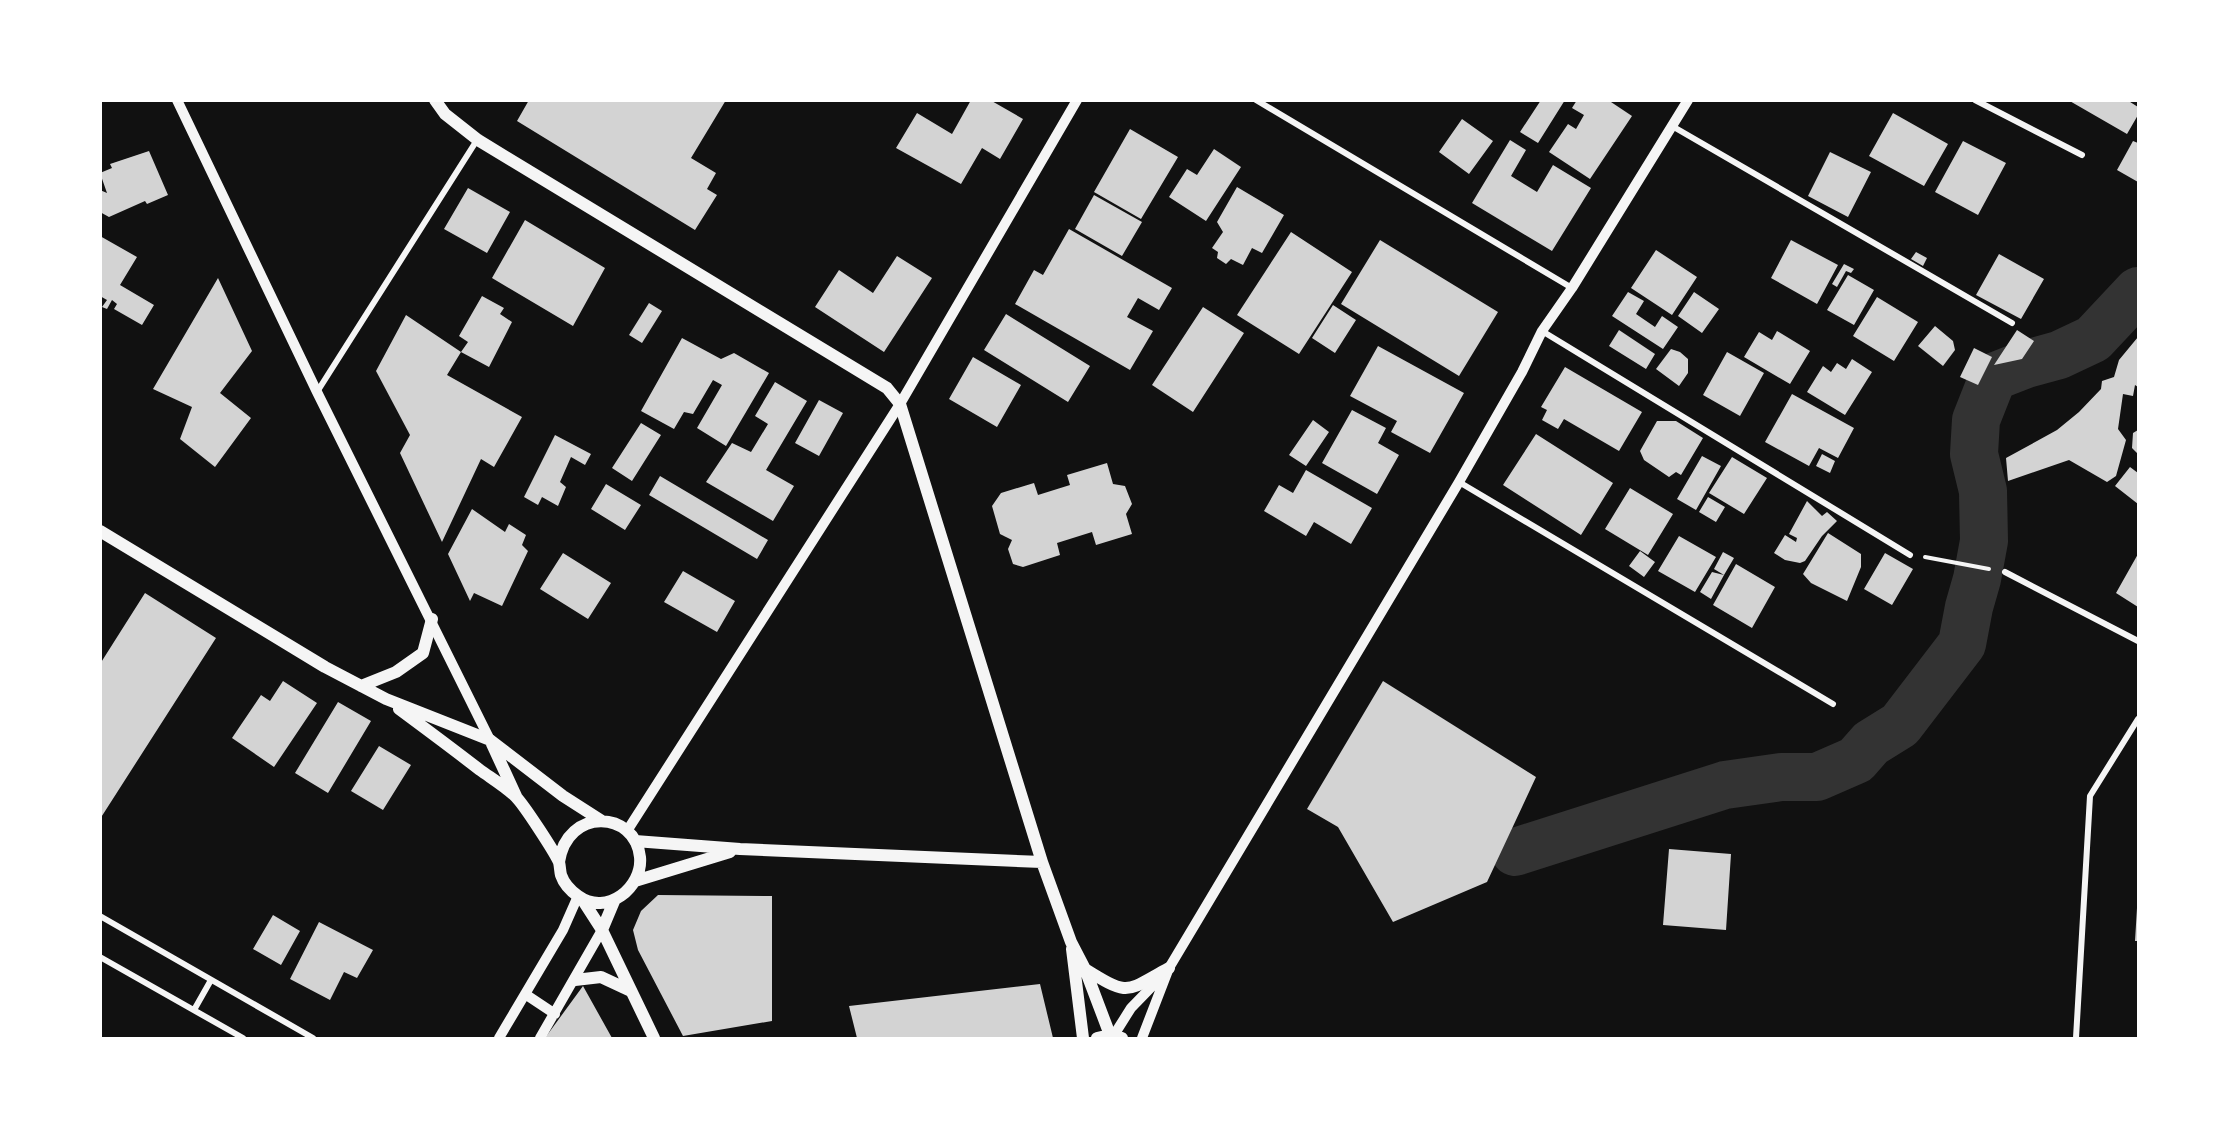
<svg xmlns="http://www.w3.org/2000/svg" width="2239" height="1139" viewBox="0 0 2239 1139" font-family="'Varela Round',sans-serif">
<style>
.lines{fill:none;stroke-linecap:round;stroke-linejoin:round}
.river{stroke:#333;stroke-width:48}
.building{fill:#d3d3d3}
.path{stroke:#f5f5f5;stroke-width:4}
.minor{stroke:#f5f5f5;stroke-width:6}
.tertiary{stroke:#f5f5f5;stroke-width:10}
.secondary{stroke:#f5f5f5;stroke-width:12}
</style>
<rect width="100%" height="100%" fill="#111"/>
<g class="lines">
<path class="river" d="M 1515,852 L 1725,785 L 1781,777 L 1817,777 L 1856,760 L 1871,743 L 1900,725 L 1962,644 L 1969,607 L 1977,579 L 1984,541 L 1983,491 L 1974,454 L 1976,420 L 1993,377 L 2026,364 L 2059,355 L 2093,339 L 2138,291"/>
</g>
<path class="building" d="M 529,100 L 726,100 L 691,158 L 716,173 L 707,189 L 717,195 L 695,230 L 517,121 Z
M 971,100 L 990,100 L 1023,119 L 1000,159 L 982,148 L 961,184 L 896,148 L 917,113 L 952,134 Z
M 1541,100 L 1565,100 L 1538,143 L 1520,132 Z
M 1577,100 L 1608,100 L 1632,116 L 1590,179 L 1549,152 L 1568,124 L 1576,129 L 1584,115 L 1572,108 Z
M 2068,100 L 2127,100 L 2138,107 L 2138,115 L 2127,134 Z
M 1893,113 L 1948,144 L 1924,186 L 1869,156 Z
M 1462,119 L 1493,141 L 1469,174 L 1439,152 Z
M 1130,129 L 1178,157 L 1141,219 L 1094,192 Z
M 1510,140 L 1526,150 L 1511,176 L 1537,192 L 1553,165 L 1591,188 L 1552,251 L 1472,203 Z
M 1963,141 L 2006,163 L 1978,215 L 1935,192 Z
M 2133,141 L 2138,143 L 2138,182 L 2117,170 Z
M 1214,149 L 1241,167 L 1206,221 L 1169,197 L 1187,169 L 1197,175 Z
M 149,151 L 168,195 L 147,204 L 145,201 L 109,217 L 100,212 L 100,190 L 107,193 L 100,173 L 112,168 L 110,164 Z
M 1830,152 L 1871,172 L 1848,217 L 1808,196 Z
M 1237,187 L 1284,215 L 1262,253 L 1252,248 L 1243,265 L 1231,259 L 1226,264 L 1217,258 L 1218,252 L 1212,248 L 1223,232 L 1217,222 Z
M 468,188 L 510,212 L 487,253 L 444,229 Z
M 1094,195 L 1142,222 L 1122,256 L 1075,229 Z
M 525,220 L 605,268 L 573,326 L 492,278 Z
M 1069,229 L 1172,288 L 1159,310 L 1138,298 L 1127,317 L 1153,331 L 1130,370 L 1015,304 L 1034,270 L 1043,275 Z
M 1291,232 L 1352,272 L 1299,354 L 1237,315 Z
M 100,236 L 137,257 L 120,285 L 154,305 L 142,325 L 114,309 L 117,304 L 112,300 L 107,309 L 102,307 L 107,300 L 100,296 Z
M 1380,240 L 1498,312 L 1459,376 L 1341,304 Z
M 1791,240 L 1838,265 L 1817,304 L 1771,278 Z
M 1656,250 L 1697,277 L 1672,315 L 1631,288 Z
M 1916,252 L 1927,258 L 1923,266 L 1911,259 Z
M 1999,254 L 2044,279 L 2021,319 L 1976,295 Z
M 897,256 L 932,278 L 884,352 L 815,307 L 839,270 L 873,293 Z
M 1844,264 L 1854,269 L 1851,273 L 1846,271 L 1837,287 L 1832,284 Z
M 1848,275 L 1874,290 L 1854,325 L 1827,310 Z
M 218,278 L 252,351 L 220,393 L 251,418 L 215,467 L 180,439 L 192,407 L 153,389 Z
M 1628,292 L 1644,301 L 1636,314 L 1655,327 L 1662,316 L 1678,327 L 1663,349 L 1612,316 Z
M 1694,292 L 1719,309 L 1702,333 L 1678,316 Z
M 482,296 L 504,308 L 500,314 L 512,322 L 489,367 L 461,352 L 447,375 L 522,417 L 494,467 L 481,459 L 442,542 L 400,453 L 410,435 L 376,371 L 406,315 L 461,352 L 468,342 L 459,336 Z
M 1877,297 L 1918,322 L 1894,361 L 1853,336 Z
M 649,303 L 662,311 L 642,343 L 629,335 Z
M 1333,305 L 1356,320 L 1335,353 L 1312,338 Z
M 1203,307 L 1244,333 L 1193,412 L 1152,385 Z
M 1006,314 L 1090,366 L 1068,402 L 984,350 Z
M 1935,326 L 1953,341 L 1955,350 L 1943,366 L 1918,346 Z
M 1619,330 L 1655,354 L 1646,369 L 1609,346 Z
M 2017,330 L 2034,341 L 2022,359 L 1994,365 Z
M 1777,331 L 1810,351 L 1790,384 L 1744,357 L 1759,332 L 1772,340 Z
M 2138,337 L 2138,387 L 2135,385 L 2133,396 L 2123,394 L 2118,429 L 2126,440 L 2116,476 L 2107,482 L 2069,460 L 2008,481 L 2006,458 L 2057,430 L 2079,412 L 2101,389 L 2102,381 L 2114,377 L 2119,360 Z
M 682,338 L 721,359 L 734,353 L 769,373 L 726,446 L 697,428 L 722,385 L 713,380 L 693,414 L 684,412 L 674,429 L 641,411 Z
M 1378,346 L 1464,393 L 1430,453 L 1391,432 L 1397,421 L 1350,396 Z
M 1974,348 L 1992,357 L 1978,385 L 1960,377 Z
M 1671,349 L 1680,352 L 1688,359 L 1688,373 L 1679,386 L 1656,369 Z
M 1727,352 L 1764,373 L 1740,416 L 1703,395 Z
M 973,357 L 1021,385 L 997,427 L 949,399 Z
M 1852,359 L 1872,372 L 1845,415 L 1807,392 L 1823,366 L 1831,372 L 1837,363 L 1846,369 Z
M 1565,367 L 1642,412 L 1619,451 L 1564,419 L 1558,429 L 1542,420 L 1547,410 L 1541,407 Z
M 775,382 L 807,401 L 766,470 L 794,486 L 773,521 L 706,482 L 732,443 L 751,452 L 768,424 L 755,416 Z
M 1792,394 L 1854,428 L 1838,458 L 1819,448 L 1809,466 L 1765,442 Z
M 819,400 L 843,413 L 819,456 L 795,443 Z
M 1352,410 L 1386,428 L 1378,443 L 1399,455 L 1377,494 L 1322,463 Z
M 1313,420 L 1329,432 L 1306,466 L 1289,455 Z
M 1657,421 L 1676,421 L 1703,438 L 1681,475 L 1676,472 L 1669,477 L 1644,460 L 1640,451 Z
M 641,423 L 661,435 L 632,481 L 612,468 Z
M 2138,430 L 2138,454 L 2132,448 L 2133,433 Z
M 1536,434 L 1613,483 L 1581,535 L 1503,485 Z
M 555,435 L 591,454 L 585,465 L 571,457 L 560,482 L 566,487 L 558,506 L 542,497 L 538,505 L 524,497 Z
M 1822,454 L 1835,461 L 1830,473 L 1816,466 Z
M 1702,456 L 1721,466 L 1696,510 L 1677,499 Z
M 1732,457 L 1767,478 L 1744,514 L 1709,493 Z
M 1107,463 L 1113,484 L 1125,486 L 1132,504 L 1126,514 L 1132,534 L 1096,545 L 1092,532 L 1057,543 L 1060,555 L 1023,567 L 1013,564 L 1008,549 L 1012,540 L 1000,534 L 992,506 L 1001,493 L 1034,483 L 1038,495 L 1070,485 L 1067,475 Z
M 2130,467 L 2138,473 L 2138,504 L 2115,486 Z
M 1306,470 L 1372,508 L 1351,544 L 1314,522 L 1306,536 L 1264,511 L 1279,485 L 1293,493 Z
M 660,476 L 768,540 L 757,559 L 649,495 Z
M 606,484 L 641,505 L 625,530 L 591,509 Z
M 1630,488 L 1673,514 L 1648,555 L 1605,529 Z
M 1708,497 L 1725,507 L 1716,522 L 1699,512 Z
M 1807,501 L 1822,516 L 1827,512 L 1837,521 L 1822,536 L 1805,561 L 1800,563 L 1785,560 L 1774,553 L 1785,535 L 1796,542 L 1797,538 L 1789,534 Z
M 472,509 L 505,532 L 509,524 L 526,535 L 522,545 L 528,551 L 502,606 L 474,593 L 470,601 L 448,554 Z
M 1828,533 L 1861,554 L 1861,567 L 1847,601 L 1811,583 L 1803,574 Z
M 1679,536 L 1716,557 L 1695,592 L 1658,571 Z
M 1640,551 L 1655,562 L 1644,577 L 1629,566 Z
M 1723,552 L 1734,558 L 1724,575 L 1714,569 Z
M 563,553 L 611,583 L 588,619 L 540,589 Z
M 1885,553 L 1913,569 L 1892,605 L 1864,589 Z
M 2138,554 L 2138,607 L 2116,593 Z
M 1736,564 L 1775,587 L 1752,628 L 1713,605 Z
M 683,571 L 735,601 L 717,632 L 664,602 Z
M 1712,572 L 1724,575 L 1711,599 L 1700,592 Z
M 145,593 L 216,638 L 100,819 L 100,664 Z
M 283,681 L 317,703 L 274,767 L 232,738 L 261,695 L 270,701 Z
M 1383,681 L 1536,777 L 1487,882 L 1393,922 L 1338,827 L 1307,809 Z
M 338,702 L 371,721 L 328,793 L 295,773 Z
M 379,746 L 411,765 L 383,810 L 351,791 Z
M 1669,849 L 1731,854 L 1726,930 L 1663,925 Z
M 658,895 L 772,896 L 772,1021 L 683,1036 L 638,950 L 633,930 L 641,911 Z
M 2137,908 L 2138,908 L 2138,941 L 2135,941 Z
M 273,915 L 300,931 L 281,965 L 253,949 Z
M 319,922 L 373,950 L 357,978 L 344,972 L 330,1000 L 290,979 Z
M 1040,984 L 1053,1038 L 857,1038 L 849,1006 Z
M 583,986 L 612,1038 L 545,1038 Z"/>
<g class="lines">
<path class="path" d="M 1925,557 L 1989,569"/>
<path class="minor" d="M 1256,100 L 1572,288
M 1975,100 L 2082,155
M 1672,126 L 2012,323
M 1542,331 L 1910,555
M 317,392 L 477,140
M 1459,482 L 1833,704
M 2005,572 L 2138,641
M 100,916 L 313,1038
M 100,957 L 243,1038
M 194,1010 L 211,980
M 2076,1038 L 2090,796 L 2138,719"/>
<path class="tertiary" d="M 177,100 L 317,392 L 490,740
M 627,831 L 900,404 L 1077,100
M 525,994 L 555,1014
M 1114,1035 L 1131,1008 L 1165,973
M 499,1038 L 563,930 L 578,896
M 540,1038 L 602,930
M 1142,1038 L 1169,968 L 1459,482 L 1522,372 L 1542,331 L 1572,288 L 1688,100"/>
<path class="secondary" d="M 435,100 L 445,114 L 478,140 L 887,388 L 900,404 L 1042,862 L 1071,942 L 1085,969 L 1110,1035
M 100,531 L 325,667 L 386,699 L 490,740 L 563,796 L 602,821
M 361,686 L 396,672 L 423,653 L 432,619
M 399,709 C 426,729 453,749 480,770 C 491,778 506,787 516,797 C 524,805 554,851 559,862 C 560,866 560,871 561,875 C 564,884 571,891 578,896 C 607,917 643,887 640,857 C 635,810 567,807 559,862
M 492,744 L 516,796
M 635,841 L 740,849 L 1042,862
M 635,881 L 730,852
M 582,899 L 602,930 L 654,1038
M 602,930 L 615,899
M 1072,949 L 1083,1038
M 1085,969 C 1130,997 1125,992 1169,968
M 575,980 L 601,977 L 631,991
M 1097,1038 L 1110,1035 L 1122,1038"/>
</g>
<rect width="2239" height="1139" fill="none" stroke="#ffffff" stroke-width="204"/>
</svg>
